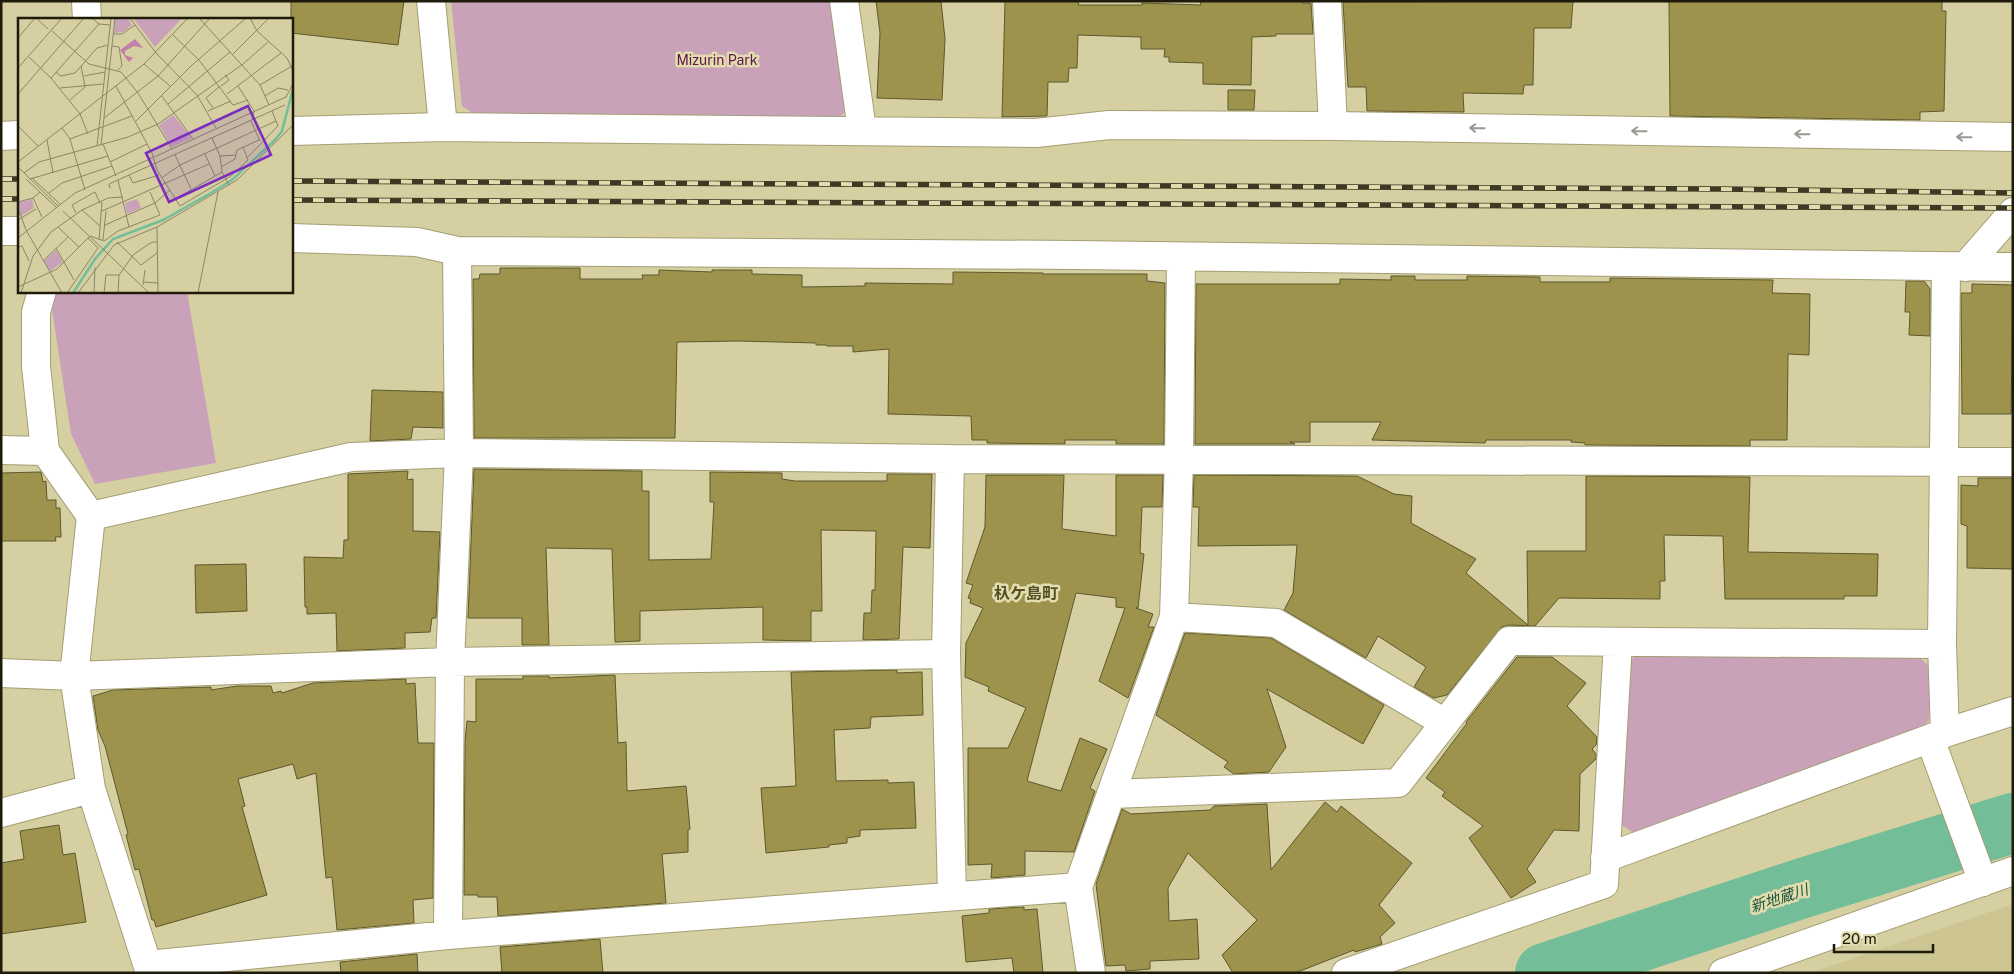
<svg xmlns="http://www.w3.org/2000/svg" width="2014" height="974" viewBox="0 0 2014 974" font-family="'Public Sans','Noto Sans JP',sans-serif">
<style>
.built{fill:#cdc692}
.green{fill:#c9a2ba}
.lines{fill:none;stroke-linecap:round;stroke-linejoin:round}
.river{stroke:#73be99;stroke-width:60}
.building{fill:#9d934c;stroke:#5d582e}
.minor-casing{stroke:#a49e73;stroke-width:30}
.tertiary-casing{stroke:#a49e73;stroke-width:30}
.minor{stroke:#fff;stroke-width:28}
.tertiary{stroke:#fff;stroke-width:28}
.rail-casing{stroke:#3d3923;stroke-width:5.5}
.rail{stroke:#e2dcaf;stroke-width:4;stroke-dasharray:11;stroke-linecap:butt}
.oneway{stroke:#9a9891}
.labels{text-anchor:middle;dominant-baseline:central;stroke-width:5;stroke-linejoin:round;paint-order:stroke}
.park-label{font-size:14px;fill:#60154b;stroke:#e2dcaf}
.water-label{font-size:15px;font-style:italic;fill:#1b553c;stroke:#e2dcaf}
.quarter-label{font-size:16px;font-weight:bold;fill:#554f26;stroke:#e2dcaf}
.inset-river{fill:none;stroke:#73be99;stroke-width:2.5}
.inset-road{fill:none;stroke:#8c8765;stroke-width:1}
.view{fill:#7b2cbf;fill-opacity:0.15;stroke:#7b2cbf;stroke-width:2.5}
.inset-edge{fill:none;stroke:#1e1b0a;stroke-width:2.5}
</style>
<rect width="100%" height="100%" fill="#d5cfa2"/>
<path class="built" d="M 2013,904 L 2013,973 L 1810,973 Z"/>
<path class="green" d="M 451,1 L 833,1 L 848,109 L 837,120 L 477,116 L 462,106 Z
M 55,291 L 187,291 L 216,463 L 95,484 L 71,434 L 51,303 Z
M 1918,656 L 1929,666 L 1929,720 L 1920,732 L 1639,836 L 1617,822 L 1622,670 L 1634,657 Z"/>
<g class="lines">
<path class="river" d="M 1545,973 L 1803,888 L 2013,823"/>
</g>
<path class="building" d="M 291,1 L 404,1 L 398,45 L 291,33 Z
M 876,1 L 941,1 L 945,39 L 942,100 L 877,98 L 880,33 Z
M 1005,1 L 1079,1 L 1078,5 L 1142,5 L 1142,3 L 1201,5 L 1200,1 L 1302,1 L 1302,3 L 1311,3 L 1313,34 L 1276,34 L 1276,36 L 1252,37 L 1251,85 L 1203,84 L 1203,63 L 1169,62 L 1169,57 L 1164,57 L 1165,49 L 1141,49 L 1141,37 L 1078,35 L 1077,68 L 1069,68 L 1068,82 L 1048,82 L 1047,116 L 1002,117 Z
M 1573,1 L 1571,28 L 1534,28 L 1533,85 L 1524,85 L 1523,94 L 1463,93 L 1464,112 L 1367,111 L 1366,87 L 1348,87 L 1343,2 Z
M 1669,1 L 1942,1 L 1942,11 L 1946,11 L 1944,111 L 1920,112 L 1920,120 L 1670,116 Z
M 1228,90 L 1255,90 L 1254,110 L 1228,110 Z
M 500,268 L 580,268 L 580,279 L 643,279 L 642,275 L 659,275 L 659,270 L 712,272 L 712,270 L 752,270 L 752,274 L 802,275 L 802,287 L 865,286 L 865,283 L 953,284 L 953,272 L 1043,273 L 1043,274 L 1147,274 L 1147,281 L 1165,283 L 1164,444 L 1116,444 L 1116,440 L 1065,440 L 1065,444 L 987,443 L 987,440 L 972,440 L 971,416 L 888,414 L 889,349 L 853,352 L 853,346 L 827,346 L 826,345 L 816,345 L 816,343 L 738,341 L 677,342 L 675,438 L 474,438 L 473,279 L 479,279 L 480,274 L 500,274 Z
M 1391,276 L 1415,276 L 1415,280 L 1467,280 L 1467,276 L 1540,277 L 1540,282 L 1610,282 L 1610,278 L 1773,280 L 1772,293 L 1810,294 L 1809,355 L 1788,354 L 1787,440 L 1750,440 L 1750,446 L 1585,445 L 1585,443 L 1571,442 L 1571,440 L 1486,440 L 1485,443 L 1372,440 L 1381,422 L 1310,422 L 1310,442 L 1290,442 L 1295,444 L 1195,444 L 1196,284 L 1340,284 L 1340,279 L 1391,280 Z
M 1906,281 L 1924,281 L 1930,289 L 1930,336 L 1909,335 L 1910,312 L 1905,312 Z
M 1972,284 L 2013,285 L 2011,414 L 1962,414 L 1961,293 L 1972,293 Z
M 372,390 L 443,392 L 443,428 L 413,427 L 411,439 L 370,441 Z
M 474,469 L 642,471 L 642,491 L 649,491 L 649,560 L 711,559 L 714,502 L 710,502 L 710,472 L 782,473 L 782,479 L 795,481 L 887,481 L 887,474 L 932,474 L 930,548 L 903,547 L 899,639 L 863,640 L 864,613 L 871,613 L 872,590 L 875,590 L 876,531 L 821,530 L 822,611 L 811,611 L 811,641 L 763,640 L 763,607 L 640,611 L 640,641 L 615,642 L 612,549 L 546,548 L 549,645 L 522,645 L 522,618 L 468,618 Z
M 408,471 L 407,480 L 413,479 L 413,531 L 440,532 L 436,618 L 432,618 L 430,632 L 405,633 L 405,648 L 337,651 L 336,613 L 307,614 L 307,607 L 305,607 L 304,557 L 343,558 L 344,540 L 348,540 L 348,474 Z
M 41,472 L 43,482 L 46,481 L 47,500 L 56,500 L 56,508 L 60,508 L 61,537 L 55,537 L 56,541 L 1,541 L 1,473 Z
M 986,475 L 1064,475 L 1062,529 L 1116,536 L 1116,475 L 1163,475 L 1162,507 L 1142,507 L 1140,553 L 1144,554 L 1138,608 L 1136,608 L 1153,614 L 1148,627 L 1154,627 L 1128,698 L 1099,681 L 1125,608 L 1116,607 L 1116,598 L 1076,593 L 1027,781 L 1061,791 L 1080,738 L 1107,749 L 1090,788 L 1095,791 L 1074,852 L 1025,851 L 1025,875 L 991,878 L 992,864 L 968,865 L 968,748 L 1008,748 L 1026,708 L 988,691 L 989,687 L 965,677 L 966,643 L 983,608 L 970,603 L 971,599 L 968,598 L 973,585 L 966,583 L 985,527 Z
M 1194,475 L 1357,476 L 1394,494 L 1412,496 L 1411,523 L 1476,559 L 1466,573 L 1528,625 L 1527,551 L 1586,551 L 1586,476 L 1750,477 L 1748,552 L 1878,554 L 1877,596 L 1844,596 L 1844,599 L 1725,599 L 1723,536 L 1664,535 L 1665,581 L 1660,581 L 1660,599 L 1559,598 L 1535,626 L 1509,625 L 1502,627 L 1447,695 L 1434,698 L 1414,687 L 1426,667 L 1378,636 L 1366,658 L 1284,610 L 1293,593 L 1297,545 L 1198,546 L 1199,507 L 1193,507 Z
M 1978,478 L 2013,478 L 2013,569 L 1967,568 L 1967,526 L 1961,524 L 1961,485 L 1978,486 Z
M 246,564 L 247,611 L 196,613 L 195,565 Z
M 1185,633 L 1271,638 L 1384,705 L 1363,744 L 1267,689 L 1286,747 L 1269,772 L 1234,774 L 1224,767 L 1228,762 L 1156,715 Z
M 1517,657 L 1552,657 L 1586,683 L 1567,706 L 1597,737 L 1596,745 L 1592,749 L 1596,754 L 1596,759 L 1580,774 L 1579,831 L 1554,830 L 1527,869 L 1536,882 L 1511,898 L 1469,838 L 1483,826 L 1442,796 L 1445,792 L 1426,778 L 1467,723 L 1466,722 Z
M 897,670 L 897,673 L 922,672 L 923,715 L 871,717 L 870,728 L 834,730 L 836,781 L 888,780 L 888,783 L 914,782 L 916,828 L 860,830 L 860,836 L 847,838 L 847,843 L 829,845 L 829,847 L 766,853 L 761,788 L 796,786 L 791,672 Z
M 615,675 L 618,743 L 626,742 L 627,791 L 686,786 L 690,829 L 688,830 L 688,852 L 662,854 L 666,903 L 498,916 L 497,897 L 478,897 L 478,895 L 464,895 L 465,742 L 467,721 L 476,722 L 476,679 L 523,679 L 523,676 L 549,676 L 549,678 Z
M 406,679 L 406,684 L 415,683 L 418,743 L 434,743 L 433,898 L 413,900 L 414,923 L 337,930 L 332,877 L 326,878 L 316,773 L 297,779 L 293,764 L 238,779 L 245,806 L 242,807 L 267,895 L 156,927 L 154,920 L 152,920 L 139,869 L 135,870 L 126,835 L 128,834 L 105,746 L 98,730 L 93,696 L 113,690 L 211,687 L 211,690 L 237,686 L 271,686 L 273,693 L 281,691 L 282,693 L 313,683 Z
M 1325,802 L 1337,812 L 1341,806 L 1412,863 L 1379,905 L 1395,923 L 1380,937 L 1382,944 L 1355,952 L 1354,950 L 1295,973 L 1233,973 L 1222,955 L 1257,920 L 1188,853 L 1168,888 L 1169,921 L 1197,919 L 1199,959 L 1150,961 L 1150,969 L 1126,971 L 1125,965 L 1106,966 L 1096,884 L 1122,809 L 1131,814 L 1210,810 L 1214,806 L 1267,804 L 1271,870 Z
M 59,825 L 63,855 L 75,853 L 86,922 L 1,934 L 1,863 L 24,859 L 20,831 Z
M 1024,907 L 1024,910 L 1037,909 L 1043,973 L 1014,973 L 1012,958 L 966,962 L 962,916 L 989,913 L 989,909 Z
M 600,939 L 603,973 L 502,973 L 500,947 Z
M 417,954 L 418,973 L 341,973 L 340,962 Z"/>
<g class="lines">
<g class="minor-casing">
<path id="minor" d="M 86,1 L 87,19
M 431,1 L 443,127
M 844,1 L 862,130
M 1327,1 L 1333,126
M 291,131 L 443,127 L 1036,133 L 1109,125 L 1333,126 L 2013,137
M 1,136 L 19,135
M 1,231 L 19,231
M 291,238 L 417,242 L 457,251 L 1075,255 L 2013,267
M 1965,267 L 2013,212
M 42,291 L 36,312 L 36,366 L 45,451 L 91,516 L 74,676 L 91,789 L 150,973
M 1,450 L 45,451
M 950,459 L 946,654 L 952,895
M 91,516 L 351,457 L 459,453 L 950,459 L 2013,462
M 1174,617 L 1276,623 L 1445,723
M 1,673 L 74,676 L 450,662 L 946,654
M 1945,733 L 1942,644 L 1946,267
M 1930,739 L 1983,882
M 1112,794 L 1398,783 L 1509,641 L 1942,644
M 1,813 L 91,789
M 1605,858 L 1945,733 L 2013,711
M 448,935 L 450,662 L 459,453 L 457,251
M 148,965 L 448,935 L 1078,887
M 1091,973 L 1078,887 L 1174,617 L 1179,459 L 1181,257
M 1346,973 L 1604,884 L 1618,642"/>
</g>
<g class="tertiary-casing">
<path id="tertiary" d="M 1723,973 L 2013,871"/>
</g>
<use href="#minor" class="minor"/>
<use href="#tertiary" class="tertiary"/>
<g class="rail-casing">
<path id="rail" d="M 1,179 L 19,179
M 291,181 L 1718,189 L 2013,193
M 1,199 L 19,199
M 291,200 L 2013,208"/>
</g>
<use href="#rail" class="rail"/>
</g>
<defs><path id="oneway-shaft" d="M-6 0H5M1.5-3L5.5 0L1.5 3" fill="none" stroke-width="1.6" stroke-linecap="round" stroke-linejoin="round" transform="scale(1.25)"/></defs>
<g class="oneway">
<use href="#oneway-shaft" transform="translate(1477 128) rotate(-179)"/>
<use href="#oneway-shaft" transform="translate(1639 131) rotate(-179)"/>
<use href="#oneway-shaft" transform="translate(1802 134) rotate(-179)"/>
<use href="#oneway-shaft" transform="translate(1964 137) rotate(-179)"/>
</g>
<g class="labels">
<g class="park-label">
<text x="717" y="60">Mizurin Park</text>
</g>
<g class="water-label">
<text transform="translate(1779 898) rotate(-18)">新地蔵川</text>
</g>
<g class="quarter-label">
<text x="1026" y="593">杁ケ島町</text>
</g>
</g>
<g transform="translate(18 18)">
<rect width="275" height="275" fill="#d5cfa2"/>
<path d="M 97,0 L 110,0 L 114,7 L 105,14 L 96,15 ZM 115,0 L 164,0 L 137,29 ZM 155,97 L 174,120 L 154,129 L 141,107 ZM 14,181 L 16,190 L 3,198 L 0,185 ZM 119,181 L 123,190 L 109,196 L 107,185 ZM 38,232 L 45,244 L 32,253 L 26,243 Z" fill="#c9a2ba"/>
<path d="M 117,21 L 125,30 L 116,28 L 107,33 L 107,37 L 115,40 L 111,44 L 102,32 Z" fill="#c081a8"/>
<path class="inset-river" d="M 55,275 L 77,241 L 95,221 L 145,202 L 193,175 L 214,162 L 257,122 L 264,113 L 275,71"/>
<path class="inset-road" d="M 18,0 L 30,11M 74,0 L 81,6 L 92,7M 112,0 L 138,35 L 179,77 L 198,110M 181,0 L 242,67 L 251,87M 232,0 L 239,13 L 269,40 L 275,53M 34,13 L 71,46 L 103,54 L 120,75 L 154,131M 95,16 L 104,16 L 117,7M 155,17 L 181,42 L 215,87 L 230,82M 0,20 L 17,0M 94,28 L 101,29 L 104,48 L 100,52M 214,37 L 251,0M 11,39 L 33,60 L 62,96 L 70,116M 126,46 L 152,68M 0,50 L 44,0M 38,54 L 43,58 L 57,55 L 79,30 L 90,27M 66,58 L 87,54M 33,60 L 81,6M 242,67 L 274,48M 98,68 L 134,135 L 139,152 L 162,188 L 213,158 L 230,142 L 225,129M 203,68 L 211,62 L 207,57M 220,68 L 236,93 L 234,102M 42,70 L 85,66M 0,76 L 66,0M 209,76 L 263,35M 143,77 L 175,121M 247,78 L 260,70 L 270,72M 52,82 L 67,69 L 63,48M 150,86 L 212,34M 195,90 L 188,80 L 202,68M 190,93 L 213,83M 86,100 L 140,58 L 192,0M 118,103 L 173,48 L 228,0M 233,103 L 242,123M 0,108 L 20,128M 44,110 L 52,121 L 67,172M 194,120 L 202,138 L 204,154 L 211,167M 52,121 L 114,98M 29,122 L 35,155M 85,126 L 98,158M 83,127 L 97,0M 79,128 L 93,0M 187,136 L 197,158M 157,137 L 173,171M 202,138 L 218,137M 229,140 L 260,108 L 254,93M 0,144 L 126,46 L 170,0M 92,144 L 129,126M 0,149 L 40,188M 203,149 L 217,141 L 219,132 L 241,122M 6,155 L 21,144 L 110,119 L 140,106 L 225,46 L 250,24M 111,157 L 115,165 L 141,157M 145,159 L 162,147 L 258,103M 14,160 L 43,187M 8,161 L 39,190M 12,161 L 90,138M 100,162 L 111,209M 91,167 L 92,170 L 91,166 L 267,87M 31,175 L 44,165 L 94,148M 15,180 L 24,199M 159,180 L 204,154M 0,184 L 15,180 L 22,174M 0,190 L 8,212 L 44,275M 64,192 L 82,208M 45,193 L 131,275M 84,193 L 191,146M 58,195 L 54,187 L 77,174 L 82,185M 0,202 L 18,191M 87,207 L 137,185 L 152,172M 40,209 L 61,229M 139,209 L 140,275M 72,218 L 86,223 L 100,213 L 142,197 L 132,174M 0,220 L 57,175 L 268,79 L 275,66M 81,222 L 84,184M 85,222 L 88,193M 99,224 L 123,247 L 139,235M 0,229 L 4,228 L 11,243M 38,230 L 56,262M 25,243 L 50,219M 125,264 L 140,265M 125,267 L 127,252M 0,269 L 39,251 L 72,218M 3,275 L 15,238 L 33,214 L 64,192 L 90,180 L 105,179M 49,275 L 80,230 L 70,220M 60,275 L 96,227 L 139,209 L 219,162 L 275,107M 76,275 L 77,249M 86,275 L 88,257 L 101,257M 100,275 L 101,257 L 116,236 L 134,224 L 139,224M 180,275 L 200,174"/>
<path class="view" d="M 230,88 L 253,137 L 151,184 L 128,135 Z"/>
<rect width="275" height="275" class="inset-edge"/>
</g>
<rect width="2014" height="974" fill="none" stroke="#1e1b0a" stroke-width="5"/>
<path d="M1834 944v8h99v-8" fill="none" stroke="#1e1b0a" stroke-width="2.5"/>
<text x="1842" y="944" font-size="15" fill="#1e1b0a" stroke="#e2dcaf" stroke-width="4" paint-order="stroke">20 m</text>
</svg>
